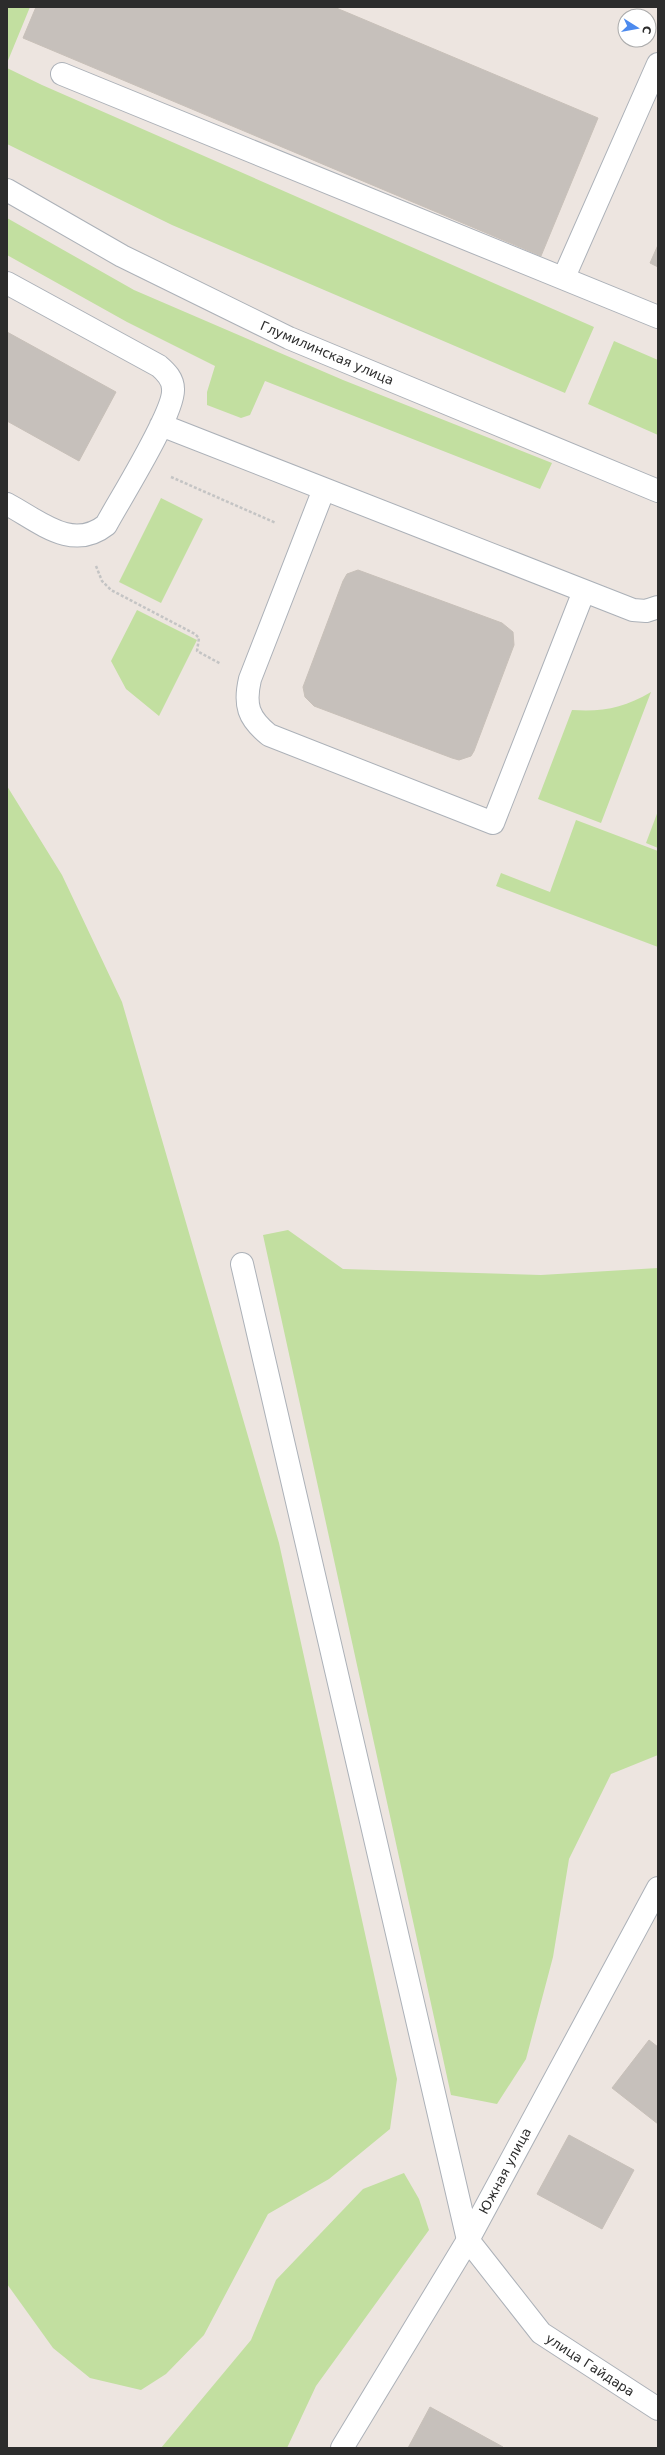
<svg xmlns="http://www.w3.org/2000/svg" width="665" height="2455" viewBox="0 0 665 2455" font-family="'DejaVu Sans',sans-serif">
<style>
.green{fill:#c2dfa0}
.building{fill:#c6c0bb;stroke:#c8c0b9}
.lines{fill:none;stroke-linecap:round;stroke-linejoin:round}
.service-casing{stroke:#acb1b8;stroke-width:24}
.minor-casing{stroke:#acb1b8;stroke-width:24}
.path{stroke:#c4c4c4;stroke-width:2.5;stroke-dasharray:3 2;stroke-linecap:butt}
.service{stroke:#fff;stroke-width:22}
.minor{stroke:#fff;stroke-width:22}
.labels{text-anchor:middle;dominant-baseline:central;stroke-width:4;stroke-linejoin:round;paint-order:stroke}
.street-label{font-size:13px;fill:#2c2c2c;stroke:#fff}
</style>
<rect width="100%" height="100%" fill="#ede5e0"/>
<path class="green" d="M 7,7 L 30,7 L 7,63 Z
M 7,68 L 42,85 L 594,327 L 565,393 L 172,225 L 7,144 Z
M 7,218 L 134,290 L 343,380 L 552,463 L 540,489 L 265,381 L 250,415 L 241,418 L 207,405 L 207,392 L 215,366 L 127,322 L 7,255 Z
M 614,341 L 658,360 L 658,435 L 588,404 Z
M 161,498 L 203,519 L 161,603 L 119,582 Z
M 137,610 L 197,640 L 159,716 L 126,689 L 111,661 Z
M 651,692 L 601,823 L 538,799 L 572,710 C 603,712 624,708 651,692 Z
M 7,786 L 62,875 L 122,1002 L 279,1543 L 397,2079 L 390,2129 L 329,2179 L 268,2214 L 204,2335 L 166,2374 L 141,2390 L 90,2378 L 53,2348 L 7,2284 Z
M 658,811 L 658,848 L 646,843 Z
M 576,820 L 658,851 L 658,947 L 496,886 L 501,873 L 550,892 Z
M 288,1230 L 343,1269 L 541,1275 L 658,1268 L 658,1755 L 611,1774 L 569,1859 L 553,1957 L 526,2059 L 497,2104 L 451,2095 L 263,1235 Z
M 404,2173 L 419,2199 L 429,2230 L 316,2386 L 287,2448 L 161,2448 L 251,2340 L 276,2280 L 363,2189 Z"/>
<path class="building" d="M 36,7 L 334,7 L 598,118 L 541,256 L 23,38 Z
M 658,245 L 658,267 L 650,263 Z
M 7,332 L 116,392 L 79,461 L 7,421 Z
M 358,570 L 502,623 L 513,632 L 514,645 L 474,751 L 471,756 L 459,760 L 452,758 L 314,706 L 305,697 L 303,687 L 343,581 L 347,574 Z
M 649,2040 L 658,2047 L 658,2124 L 612,2088 Z
M 569,2135 L 634,2170 L 602,2229 L 537,2194 Z
M 430,2407 L 503,2447 L 502,2448 L 408,2448 Z"/>
<g class="lines">
<g class="service-casing">
<path id="service" d="M 62,74 L 658,317
M 7,190 L 122,256 L 289,338 L 658,491
M 564,277 L 658,64
M 7,283 L 159,366 C 166,372 173,379 173,389 C 175,412 120,499 106,525 C 72,552 39,521 7,504
M 161,425 L 633,610 L 646,611 L 658,607
M 324,489 L 250,679 C 244,705 248,718 269,735 L 493,823 L 584,591
M 242,1264 L 468,2240"/>
</g>
<g class="minor-casing">
<path id="minor" d="M 468,2240 L 541,2333 L 658,2409
M 342,2448 L 468,2240 L 658,1888"/>
</g>
<path class="path" d="M 171,477 L 276,523
M 96,566 L 102,581 L 111,590 L 195,634 L 199,638 L 197,651 L 221,664"/>
<use href="#service" class="service"/>
<use href="#minor" class="minor"/>
</g>
<g class="labels">
<g class="street-label">
<text transform="translate(327 353) rotate(23)">Глумилинская улица</text>
<text transform="translate(505 2171) rotate(-62)">Южная улица</text>
<text transform="translate(590 2365) rotate(33)">улица Гайдара</text>
</g>
</g>
<rect width="665" height="2455" fill="none" stroke="#2c2c2c" stroke-width="16"/>
<g transform="translate(637 28) rotate(101)"><circle r="19" fill="#ffffff" stroke="#ababab"/>
<path d="M0-3L7 15L0 10L-7 15Z" fill="#4c8aee"/>
<text y="-6" font-size="11" font-weight="bold" text-anchor="middle" fill="#2c2c2c">С</text>
</g>
</svg>
